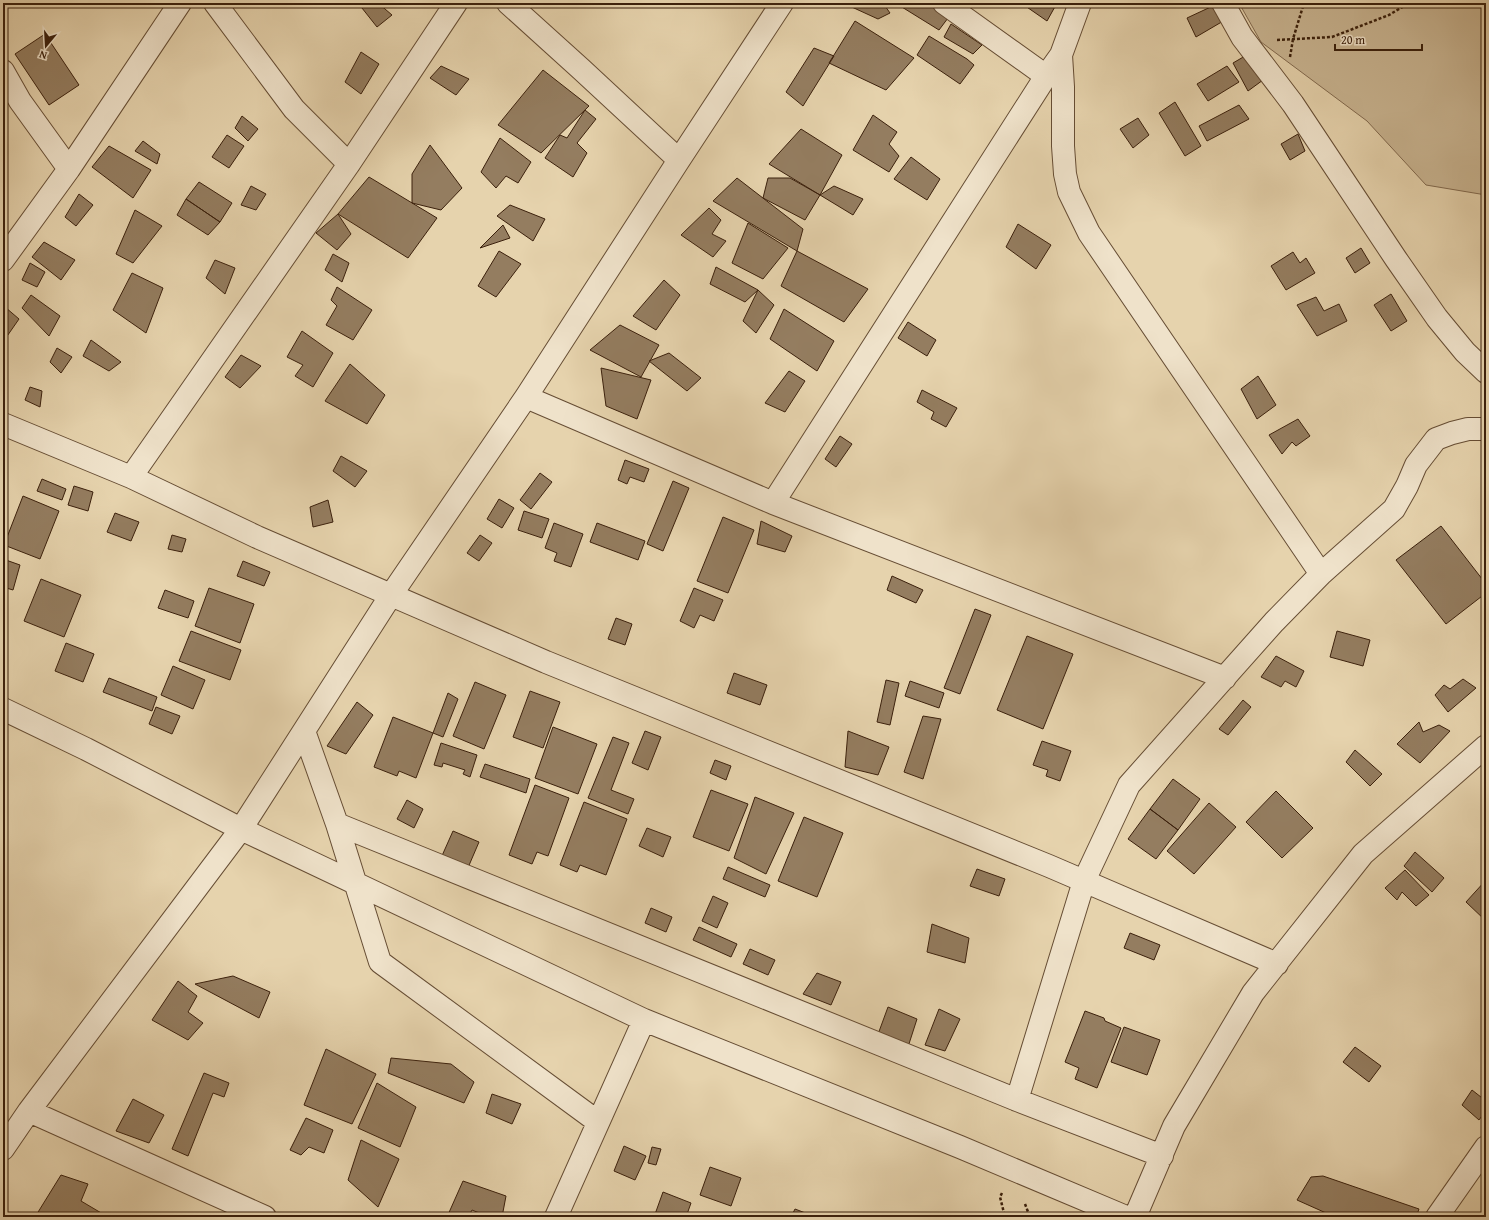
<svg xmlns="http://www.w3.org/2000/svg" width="1489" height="1220" viewBox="0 0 1489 1220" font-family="'Gentium Book Plus',serif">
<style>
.green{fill:#c9b592;stroke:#826a4f}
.building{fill:#947d60;stroke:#3b200c}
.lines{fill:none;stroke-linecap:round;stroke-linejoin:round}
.street-casing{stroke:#664d34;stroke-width:24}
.path{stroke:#3b200c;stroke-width:2.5;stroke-dasharray:3 2;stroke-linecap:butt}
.street{stroke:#efe2ca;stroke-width:22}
</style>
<rect width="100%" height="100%" fill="#e6d3ad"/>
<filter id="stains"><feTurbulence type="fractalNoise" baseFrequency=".005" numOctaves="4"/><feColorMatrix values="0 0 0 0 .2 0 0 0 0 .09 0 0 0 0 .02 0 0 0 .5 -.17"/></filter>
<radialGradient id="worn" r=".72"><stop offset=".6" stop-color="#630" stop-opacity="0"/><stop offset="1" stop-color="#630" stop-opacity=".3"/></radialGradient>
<path class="green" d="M 1239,3 L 1486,3 L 1486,195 L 1426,185 L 1367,121 L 1261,42 Z"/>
<path class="building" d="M 3,3 L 14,3 L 14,4 L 3,9 Z
M 358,3 L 378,3 L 392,15 L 377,27 Z
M 843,3 L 883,3 L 890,13 L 878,19 Z
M 897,3 L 927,3 L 948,18 L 939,30 L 897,4 Z
M 1021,3 L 1057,3 L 1047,21 Z
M 1217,4 L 1225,20 L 1196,37 L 1187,18 Z
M 855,21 L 914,58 L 886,90 L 829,63 Z
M 951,24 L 982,45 L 973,54 L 944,37 Z
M 45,34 L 79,85 L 49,105 L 15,54 Z
M 929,36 L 967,59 L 974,65 L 960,84 L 917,55 Z
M 814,48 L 834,56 L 803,106 L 786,92 Z
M 361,52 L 379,64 L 361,94 L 345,82 Z
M 1245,56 L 1263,80 L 1248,91 L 1233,63 Z
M 441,66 L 469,79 L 456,95 L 430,78 Z
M 1227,66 L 1239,82 L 1208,101 L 1197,84 Z
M 543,70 L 589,106 L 541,153 L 498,125 Z
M 1175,102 L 1201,146 L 1185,156 L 1159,113 Z
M 1239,105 L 1249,119 L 1207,141 L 1199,126 Z
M 585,110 L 596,119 L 577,143 L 587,153 L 573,177 L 545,158 L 560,135 L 567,138 Z
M 873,115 L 897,132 L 889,144 L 899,156 L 889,172 L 853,150 Z
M 242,116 L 258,129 L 248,141 L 235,128 Z
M 1138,118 L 1149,135 L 1133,148 L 1120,129 Z
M 801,129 L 842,155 L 820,195 L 769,164 Z
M 1298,134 L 1305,151 L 1290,160 L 1281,144 Z
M 227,135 L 244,146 L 229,168 L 212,157 Z
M 500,138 L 531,162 L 518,183 L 506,176 L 496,188 L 481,172 Z
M 143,141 L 160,154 L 157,164 L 135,151 Z
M 430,145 L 462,188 L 441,210 L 412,203 L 412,174 Z
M 109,146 L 151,170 L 133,198 L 92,167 Z
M 911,157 L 940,179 L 927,200 L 894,179 Z
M 369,177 L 437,218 L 408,258 L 338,214 Z
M 737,178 L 803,229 L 797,251 L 713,201 Z
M 768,178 L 790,178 L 820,195 L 805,220 L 763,198 Z
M 199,182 L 232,203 L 220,222 L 186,199 Z
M 251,186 L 266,194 L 256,210 L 241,205 Z
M 834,186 L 863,199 L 853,215 L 820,195 Z
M 79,194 L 93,205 L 76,226 L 65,217 Z
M 186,199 L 220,222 L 208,235 L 177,215 Z
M 510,205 L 545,219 L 533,241 L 497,216 Z
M 709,208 L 721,220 L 712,234 L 726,241 L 713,257 L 681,235 Z
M 135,210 L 162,226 L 133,263 L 116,254 Z
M 338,214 L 351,234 L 337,250 L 316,233 Z
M 748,223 L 788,248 L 763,279 L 732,263 Z
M 1018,224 L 1051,245 L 1036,269 L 1006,247 Z
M 503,225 L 510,238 L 480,248 Z
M 44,242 L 75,260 L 61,280 L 32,257 Z
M 1361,248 L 1370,263 L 1355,273 L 1346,258 Z
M 499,251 L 521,264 L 496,297 L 478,286 Z
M 797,251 L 868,289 L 844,322 L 781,286 Z
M 1293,252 L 1300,263 L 1306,258 L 1315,273 L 1286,290 L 1271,266 Z
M 333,254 L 349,263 L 342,282 L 325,270 Z
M 215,260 L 235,268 L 225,294 L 206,278 Z
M 30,263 L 45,272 L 37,287 L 22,280 Z
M 716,267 L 758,290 L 745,302 L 710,284 Z
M 132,273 L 163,288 L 146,333 L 113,310 Z
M 664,280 L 680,295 L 656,330 L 633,316 Z
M 337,287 L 372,310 L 353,340 L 326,325 L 337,306 L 331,300 Z
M 758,290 L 774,305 L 756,333 L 743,321 Z
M 1391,294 L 1407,321 L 1391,331 L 1374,305 Z
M 31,295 L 60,316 L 49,336 L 22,308 Z
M 1316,297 L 1324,311 L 1339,304 L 1347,321 L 1317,336 L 1297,305 Z
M 5,307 L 19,319 L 3,342 L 3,311 Z
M 784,309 L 834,341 L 817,371 L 770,339 Z
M 908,322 L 936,340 L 927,356 L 898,338 Z
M 620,325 L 659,345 L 641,377 L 590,350 Z
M 302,331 L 333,353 L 313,387 L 295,376 L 303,365 L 287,357 Z
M 91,340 L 121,362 L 109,371 L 83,356 Z
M 57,348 L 72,357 L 61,373 L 50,362 Z
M 669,353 L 701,378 L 687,391 L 649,361 Z
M 241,355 L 261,366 L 240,388 L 225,377 Z
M 350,364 L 385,395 L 367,424 L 325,401 Z
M 601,368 L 651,380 L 637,419 L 606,406 Z
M 789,371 L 805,381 L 785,412 L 765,403 Z
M 1258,376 L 1276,405 L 1257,419 L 1241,389 Z
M 30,387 L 42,391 L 40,407 L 25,400 Z
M 922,390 L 957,408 L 946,427 L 931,419 L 934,412 L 917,402 Z
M 1298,419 L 1310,436 L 1296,446 L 1292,442 L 1282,454 L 1269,435 Z
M 840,436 L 852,444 L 836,467 L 825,459 Z
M 341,456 L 367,471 L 355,487 L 333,471 Z
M 625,460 L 649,469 L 644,482 L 630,477 L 627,484 L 618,480 Z
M 540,473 L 552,482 L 531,509 L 520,500 Z
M 42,479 L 66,489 L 62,500 L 37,491 Z
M 673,481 L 689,488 L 663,551 L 647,544 Z
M 74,486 L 93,492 L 88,511 L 68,505 Z
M 23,496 L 59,511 L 40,559 L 4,545 Z
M 499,499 L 514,508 L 502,528 L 487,519 Z
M 328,500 L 333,522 L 313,527 L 310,507 Z
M 524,511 L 549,519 L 542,538 L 518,530 Z
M 115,513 L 139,522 L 131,541 L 107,532 Z
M 723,517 L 754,530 L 728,593 L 697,581 Z
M 761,521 L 792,536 L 785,552 L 757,544 Z
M 554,523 L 583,534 L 571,567 L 554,561 L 557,553 L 545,548 Z
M 597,523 L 645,541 L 638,560 L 590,542 Z
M 1441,526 L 1486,584 L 1486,593 L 1446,624 L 1396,560 Z
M 172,535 L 186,539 L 182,552 L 168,549 Z
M 480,535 L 492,543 L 479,561 L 467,553 Z
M 3,559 L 20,565 L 13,590 L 3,587 Z
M 243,561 L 270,572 L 264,586 L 237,576 Z
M 892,576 L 923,590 L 916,603 L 887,590 Z
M 41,579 L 81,595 L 64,637 L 24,621 Z
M 209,588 L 254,604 L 240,643 L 195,626 Z
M 694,588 L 723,600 L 714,621 L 700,615 L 694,628 L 680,621 Z
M 165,590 L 194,601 L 188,618 L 158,608 Z
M 975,609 L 991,615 L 960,694 L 944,688 Z
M 616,618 L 632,624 L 625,645 L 608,639 Z
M 191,631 L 241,650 L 230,680 L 179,661 Z
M 1337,631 L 1370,640 L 1363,666 L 1330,657 Z
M 1027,636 L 1073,654 L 1043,729 L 997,710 Z
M 66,643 L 94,654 L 83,682 L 55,671 Z
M 1276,656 L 1304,671 L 1296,687 L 1285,681 L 1281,687 L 1261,677 Z
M 173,666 L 205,680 L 193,709 L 161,695 Z
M 734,673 L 767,685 L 760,705 L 727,693 Z
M 109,678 L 157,697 L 152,711 L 103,692 Z
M 1463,679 L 1476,688 L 1448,712 L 1435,695 L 1444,685 L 1450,689 Z
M 886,680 L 899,683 L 890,725 L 877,722 Z
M 910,681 L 944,693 L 939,708 L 905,696 Z
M 475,682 L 506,695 L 484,749 L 453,736 Z
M 530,691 L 560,702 L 543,748 L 513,737 Z
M 448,693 L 458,699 L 443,737 L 433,733 Z
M 1243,700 L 1251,707 L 1228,735 L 1219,729 Z
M 357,702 L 373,715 L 346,754 L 327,746 Z
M 156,707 L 180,716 L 172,734 L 149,724 Z
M 923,716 L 941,719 L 923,779 L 904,772 Z
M 393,717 L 433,733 L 416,778 L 399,771 L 397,776 L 374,767 Z
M 1419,722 L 1423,732 L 1439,725 L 1450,731 L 1420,763 L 1397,744 Z
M 553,727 L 597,744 L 578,794 L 535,778 Z
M 645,731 L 661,737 L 648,770 L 632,763 Z
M 848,731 L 889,747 L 878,775 L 845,767 Z
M 613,737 L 629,743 L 611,790 L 634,799 L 628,814 L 588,798 Z
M 1042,741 L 1071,751 L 1060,781 L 1046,776 L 1048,770 L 1033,765 Z
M 441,743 L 477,755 L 470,777 L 463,774 L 465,770 L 443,763 L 442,767 L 434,765 Z
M 1355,750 L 1382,774 L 1370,786 L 1346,762 Z
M 715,760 L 731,766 L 726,780 L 710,773 Z
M 485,764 L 530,779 L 526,793 L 480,777 Z
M 1173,779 L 1200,799 L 1178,830 L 1150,809 Z
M 535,785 L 569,798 L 548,856 L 537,852 L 532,864 L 509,855 Z
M 711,790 L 748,804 L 729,851 L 693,837 Z
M 1276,791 L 1313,828 L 1282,858 L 1246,822 Z
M 755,797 L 794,813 L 766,874 L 734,858 Z
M 407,800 L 423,809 L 414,828 L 397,819 Z
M 584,802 L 627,819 L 606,875 L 580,865 L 577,872 L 560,865 Z
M 1209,803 L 1236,827 L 1194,874 L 1167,851 Z
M 1150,809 L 1178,830 L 1156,859 L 1128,839 Z
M 804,817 L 843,833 L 817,897 L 778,881 Z
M 647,828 L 671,837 L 663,857 L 639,846 Z
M 453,831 L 479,842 L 467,870 L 441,858 Z
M 1415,852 L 1444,878 L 1432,892 L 1404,866 Z
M 728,867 L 770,885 L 765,897 L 723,879 Z
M 977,869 L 1005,879 L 999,896 L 970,886 Z
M 1405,870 L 1429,895 L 1416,906 L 1402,892 L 1397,900 L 1385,888 Z
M 1486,880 L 1486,921 L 1466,902 Z
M 713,896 L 728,903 L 717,928 L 702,921 Z
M 651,908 L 672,917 L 666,932 L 645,923 Z
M 932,924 L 969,938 L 965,963 L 927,952 Z
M 699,927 L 737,944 L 731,957 L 693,940 Z
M 1130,933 L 1160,945 L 1154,960 L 1124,948 Z
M 750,949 L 775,960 L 768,975 L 743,964 Z
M 817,973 L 841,982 L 831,1005 L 803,994 Z
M 233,976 L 270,992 L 259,1018 L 195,984 Z
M 178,981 L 197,996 L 188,1012 L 203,1023 L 188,1040 L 152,1020 Z
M 888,1007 L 917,1019 L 907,1050 L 877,1037 Z
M 939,1009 L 960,1019 L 945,1051 L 925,1045 Z
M 1085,1011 L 1104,1018 L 1105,1021 L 1121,1028 L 1097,1088 L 1075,1079 L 1079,1068 L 1065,1062 Z
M 1124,1027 L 1160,1040 L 1147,1075 L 1111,1062 Z
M 1355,1047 L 1381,1066 L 1369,1082 L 1343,1062 Z
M 326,1049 L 376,1074 L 352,1124 L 304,1105 Z
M 391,1058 L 451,1064 L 474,1082 L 464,1103 L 388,1073 Z
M 204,1073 L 229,1083 L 224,1097 L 213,1093 L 188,1156 L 172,1149 Z
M 377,1083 L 416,1107 L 400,1147 L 358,1128 Z
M 1472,1090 L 1486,1101 L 1486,1110 L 1479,1120 L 1462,1105 Z
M 492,1094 L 521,1104 L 512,1124 L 486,1113 Z
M 133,1099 L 164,1115 L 149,1143 L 116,1131 Z
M 306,1118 L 333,1130 L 324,1153 L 309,1147 L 301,1155 L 290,1150 Z
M 361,1140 L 399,1159 L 378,1207 L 348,1180 Z
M 624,1146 L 646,1156 L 635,1180 L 614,1171 Z
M 652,1147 L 661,1149 L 656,1165 L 648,1163 Z
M 710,1167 L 741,1178 L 731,1206 L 700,1195 Z
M 61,1175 L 88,1184 L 81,1201 L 108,1217 L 35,1217 Z
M 1323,1176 L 1419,1209 L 1416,1217 L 1335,1217 L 1297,1200 L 1311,1177 Z
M 463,1181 L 506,1196 L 502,1217 L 489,1217 L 472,1210 L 468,1217 L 447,1217 Z
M 663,1192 L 691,1203 L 686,1217 L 654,1217 Z
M 795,1209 L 808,1214 L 807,1217 L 791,1217 Z"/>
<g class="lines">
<g class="street-casing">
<path id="street" d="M 215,3 L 294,109 L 349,164
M 508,3 L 581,69 L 679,160
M 944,3 L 1046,76
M 1223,3 L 1242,37 L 1293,104 L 1396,259 L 1437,318 L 1465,352 L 1486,372
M 1061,55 L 1063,87 L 1063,146 L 1065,174 L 1069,192 L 1089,233 L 1321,574
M 3,71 L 20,101 L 69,169
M 3,260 L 69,169 L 180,3
M 526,397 L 773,503 L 1225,678
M 3,424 L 131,477 L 257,537 L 546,662 L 1049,866 L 1277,964
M 131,477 L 349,164 L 456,3
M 773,503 L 1046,76 L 1061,55 L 1080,3
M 3,709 L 86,749 L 241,829 L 644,1020 L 960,1147 L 1126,1217
M 304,731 L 337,824 L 380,962 L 598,1122
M 337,824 L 1017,1100 L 1162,1156
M 1017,1100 L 1084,881 L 1129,785 L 1274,622 L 1321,574 L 1394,509 L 1407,486 L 1416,465 L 1436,439 L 1452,433 L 1468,429 L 1486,429
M 29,1111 L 265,1217
M 3,1149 L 29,1111 L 241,829 L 391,595 L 526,397 L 679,160 L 782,3
M 556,1217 L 644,1020
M 1135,1217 L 1174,1126 L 1253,993 L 1363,854 L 1486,746
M 1437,1217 L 1486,1147"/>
</g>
<path class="path" d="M 1277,40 L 1332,37 L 1389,15 L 1409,3
M 1290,57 L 1293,39 L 1304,3
M 1002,1193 L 1000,1197 L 1005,1217
M 1025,1204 L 1030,1217"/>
<use href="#street" class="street"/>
</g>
<rect width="1489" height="1220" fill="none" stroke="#e6d3ad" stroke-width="16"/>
<rect x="4" y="4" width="1481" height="1212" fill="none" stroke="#3b200c" stroke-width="2"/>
<rect x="8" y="8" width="1473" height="1204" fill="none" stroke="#3b200c"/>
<g transform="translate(46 46) rotate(198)" stroke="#efe2ca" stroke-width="3" paint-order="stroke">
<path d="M0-3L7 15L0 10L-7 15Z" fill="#3b200c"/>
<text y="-6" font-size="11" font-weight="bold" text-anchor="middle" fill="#3b200c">N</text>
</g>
<path d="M1335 44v6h87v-6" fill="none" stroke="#3b200c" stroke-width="2"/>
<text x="1341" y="44" font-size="12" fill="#3b200c" stroke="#efe2ca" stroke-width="3" paint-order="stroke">20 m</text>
<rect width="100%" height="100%" filter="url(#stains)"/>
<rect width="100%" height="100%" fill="url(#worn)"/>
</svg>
